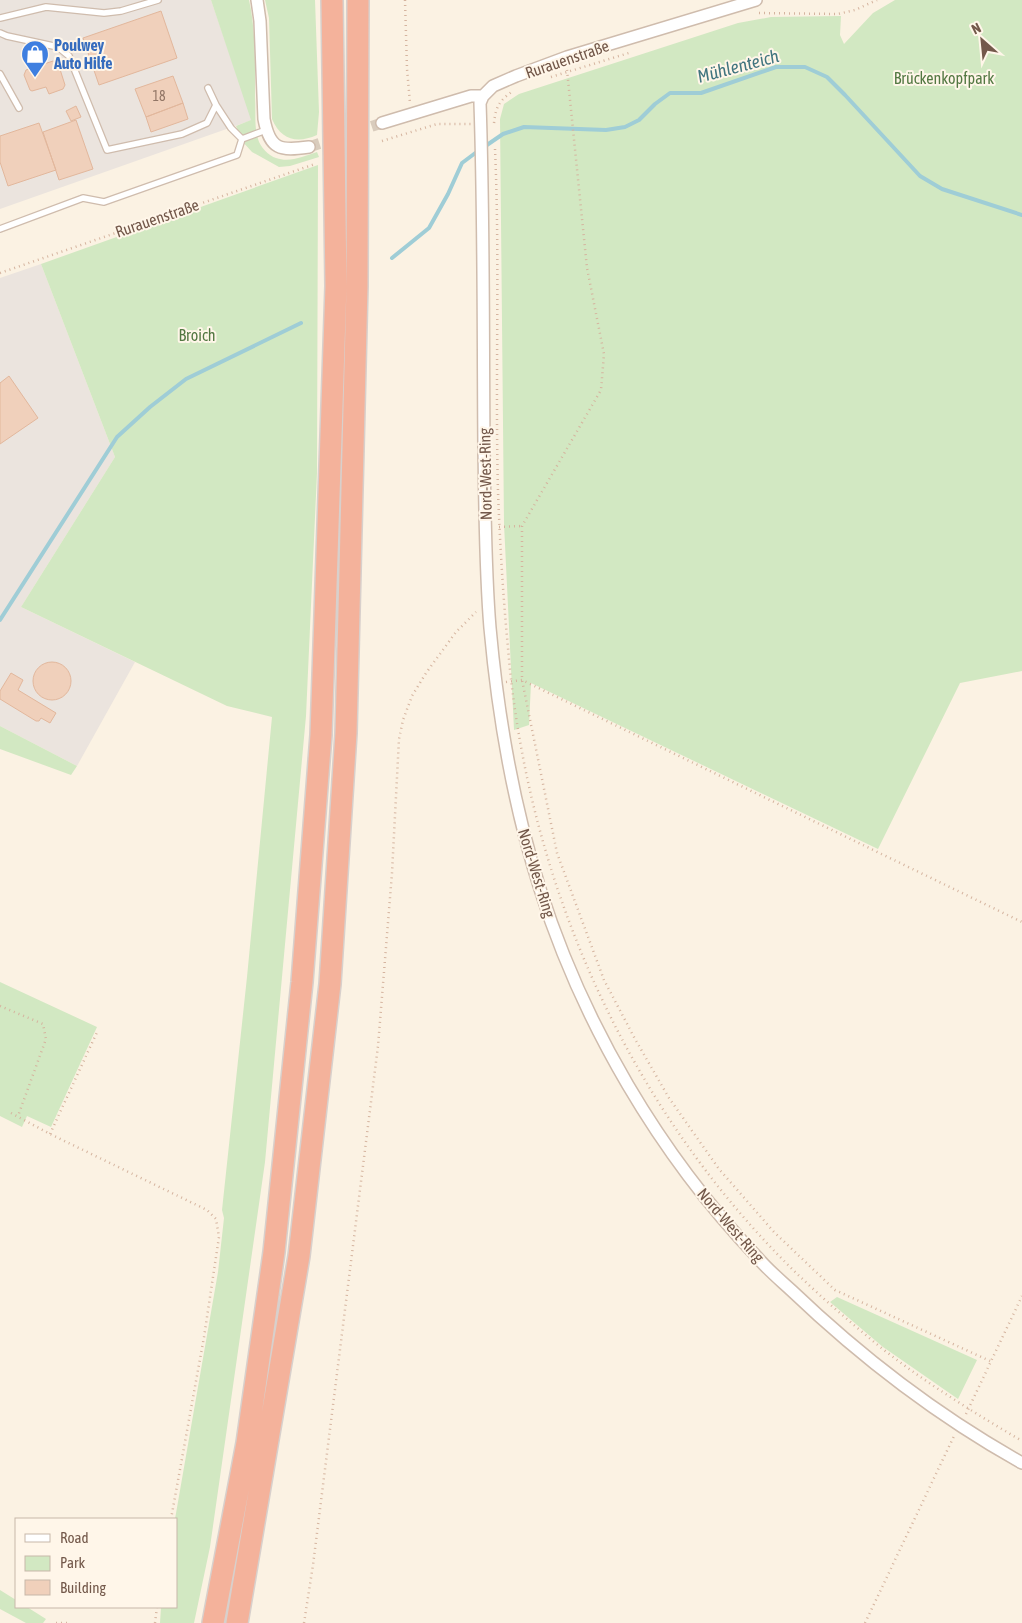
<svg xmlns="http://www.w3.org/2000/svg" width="1022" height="1623" viewBox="0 0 1022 1623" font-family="'Asap Condensed',sans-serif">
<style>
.industrial{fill:#ebe4de}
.green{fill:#d2e8c2}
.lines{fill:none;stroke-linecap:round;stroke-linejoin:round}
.stream{stroke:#9fcdd6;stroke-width:4}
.building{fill:#f0d0bb;stroke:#e2b79c}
.minor-tunnel{stroke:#d9ccbd;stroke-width:11;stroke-dasharray:11 5.5;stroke-linecap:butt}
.service-casing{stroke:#cfbcad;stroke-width:8}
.minor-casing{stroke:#cfbcad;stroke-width:14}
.motorway-casing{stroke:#d8d0cc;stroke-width:24}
.path{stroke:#d5b49f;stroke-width:2.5;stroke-dasharray:1 4;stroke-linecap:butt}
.service{stroke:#fff;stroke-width:5.5}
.minor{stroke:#fff;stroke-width:11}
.motorway{stroke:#f4b29b;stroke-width:21}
.labels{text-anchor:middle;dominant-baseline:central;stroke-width:4;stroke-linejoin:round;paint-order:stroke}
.number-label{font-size:14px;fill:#927666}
.shop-label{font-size:16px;font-weight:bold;fill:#366cbe;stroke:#fff6e9;text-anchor:start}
.street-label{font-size:16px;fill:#73584a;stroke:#fff6e9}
.park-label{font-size:16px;fill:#537842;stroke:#fff6e9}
.water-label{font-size:18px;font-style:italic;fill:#41757f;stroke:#fff6e9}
</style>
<rect width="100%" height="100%" fill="#fbf2e3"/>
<path class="industrial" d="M 0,0 L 211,0 L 252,120 L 0,209 Z
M 41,264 L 115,457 L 21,607 L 135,662 L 77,766 L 0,726 L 0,278 Z"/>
<path class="green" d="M 211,0 L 249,0 C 256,31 255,65 255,97 C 256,110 254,127 258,139 C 260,147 269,156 276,158 C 290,163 304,156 317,152 L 319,157 L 290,166 L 279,167 L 252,152 L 242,141 L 236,126 L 251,120 Z
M 265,0 L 315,0 L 319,112 L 317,135 C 297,144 281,140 272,119 L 269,18 Z
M 895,0 L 1022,0 L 1022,671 L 960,683 L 878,849 L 531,683 L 529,725 L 514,730 L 504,524 L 500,119 L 504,104 L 519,94 L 738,23 L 771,17 L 841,16 L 840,35 L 844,44 L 873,13 Z
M 318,165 L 317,473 L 306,716 L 265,1162 L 210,1547 L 194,1623 L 160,1623 L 161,1607 L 176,1607 L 176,1519 L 175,1519 L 218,1272 L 224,1218 L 222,1210 L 247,977 L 272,717 L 227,706 L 21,607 L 115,457 L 41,264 Z
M 0,726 L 77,766 L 71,775 L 0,749 Z
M 0,982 L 97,1027 L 51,1127 L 27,1116 L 22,1127 L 0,1116 Z
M 837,1297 L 977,1360 L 958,1399 L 883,1347 L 830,1302 Z
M 0,1590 L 16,1600 L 16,1607 L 27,1607 L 46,1619 L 43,1623 L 26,1623 L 0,1609 Z"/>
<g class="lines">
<path class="stream" d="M 484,147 L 503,134 L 524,127 L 606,130 L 625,127 L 639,120 L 655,104 L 670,93 L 701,93 L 776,67 L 805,67 L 827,77 L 845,95 L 920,176 L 942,189 L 1022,215
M 392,258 L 429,228 L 448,194 L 462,163 L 478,151
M 0,620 L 117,437 L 150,407 L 186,379 L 301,323"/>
</g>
<path class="building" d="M 161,11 L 177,58 L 99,85 L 83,38 Z
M 53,61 L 58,63 L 65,85 L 63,89 L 49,94 L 46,87 L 32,91 L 30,90 L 24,75 L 26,70 Z
M 173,76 L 183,103 L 146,117 L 135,89 Z
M 183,103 L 188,119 L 151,132 L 146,117 Z
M 76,106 L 81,117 L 71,121 L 66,111 Z
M 76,120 L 93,169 L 59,180 L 43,132 Z
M 39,123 L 56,170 L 8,186 L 0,162 L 0,136 Z
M 9,376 L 38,418 L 0,444 L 0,383 Z
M33 681a19 19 0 1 1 38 0a19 19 0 1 1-38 0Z
M 11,673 L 23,680 L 18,690 L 56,713 L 50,723 L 41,718 L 39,721 L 36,721 L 0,699 L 0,691 Z"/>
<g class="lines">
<path class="minor-tunnel" d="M 309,147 L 382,123"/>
<g class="service-casing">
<path id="service" d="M 0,18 L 46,7 L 104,13 L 121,11 L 158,0
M 0,33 L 7,36 L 58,47 L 69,56 L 107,150 L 182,134 L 207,123 L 216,105 L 208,88
M 0,74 L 19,108
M 216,105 L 231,128 L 242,139 L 266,130
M 0,229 L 83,198 L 104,202 L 237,155 L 242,139"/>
</g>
<g class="minor-casing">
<path id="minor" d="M 257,0 L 260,21 L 264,119 C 270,150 280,151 309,147
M 756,0 L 567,57 L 516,76 L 493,86 L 483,96 L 480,103 C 484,218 483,333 484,448 C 485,508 485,568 490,628 C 498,716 513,804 540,889 C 583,1024 659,1154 757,1257 C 767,1269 779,1279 791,1290 C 860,1356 938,1416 1022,1463
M 382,123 L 471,96 L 483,96"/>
</g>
<g class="motorway-casing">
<path id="motorway" d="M 213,1623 L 247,1443 L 274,1252 L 302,982 L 321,735 L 336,286 L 332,0
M 237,1623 L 299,1256 L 330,984 L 346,733 L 357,286 L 358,0"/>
</g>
<path class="path" d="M 405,0 L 407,69 L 410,103
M 759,13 L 838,14 L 855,10 L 877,0
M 567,70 L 587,268 L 604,354 L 601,390 L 522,526 L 522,680 L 557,853 L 604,980 L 635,1039 L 669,1098 L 719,1169 L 774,1232 L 835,1290 L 990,1361
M 551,77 L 632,52
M 494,123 C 496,106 499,101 513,91
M 382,141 L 437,124 L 471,124
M 495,149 C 500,263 495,378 498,492 C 500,544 503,596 508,648 C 526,867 615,1079 764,1240 C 799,1278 839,1313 879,1346 C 924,1382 973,1412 1022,1441
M 0,273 L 315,164
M 499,527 L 522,526
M 506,682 L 522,680 L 1022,922
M 0,1006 L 43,1024 L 46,1039 L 18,1116
M 11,1113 L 50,1134 L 207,1210 L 216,1219 L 219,1237 L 204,1337 L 171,1519
M 50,1134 L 98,1030
M 966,1414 L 1022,1296
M 56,1623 L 67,1623
M 155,1623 L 157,1607
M 304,1623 L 313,1565 L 378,1046 L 392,873 L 399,739 L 403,720 L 412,696 L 426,673 L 456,632 L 476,612
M 865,1623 L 955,1434"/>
<use href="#service" class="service"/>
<use href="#minor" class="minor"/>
<use href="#motorway" class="motorway"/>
</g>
<defs>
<g id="shop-pin" transform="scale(1.4375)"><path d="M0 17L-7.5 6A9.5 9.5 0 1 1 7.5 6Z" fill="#3f7fe0" stroke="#fff6e9"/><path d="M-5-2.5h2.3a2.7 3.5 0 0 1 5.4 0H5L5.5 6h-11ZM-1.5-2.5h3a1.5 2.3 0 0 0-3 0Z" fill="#fff"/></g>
</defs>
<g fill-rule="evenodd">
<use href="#shop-pin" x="35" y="54"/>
</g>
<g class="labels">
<g class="number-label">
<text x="159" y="96">18</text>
</g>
<g class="shop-label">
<text x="54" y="45">Poulwey<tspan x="54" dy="18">Auto Hilfe</tspan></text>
</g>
<g class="street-label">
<text transform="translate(567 59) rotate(-19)">Rurauenstraße</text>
<text transform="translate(157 218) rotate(-19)">Rurauenstraße</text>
<text transform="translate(485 474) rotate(-91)">Nord-West-Ring</text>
<text transform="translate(537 873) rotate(73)">Nord-West-Ring</text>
<text transform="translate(731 1225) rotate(49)">Nord-West-Ring</text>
</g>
<g class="park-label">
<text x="944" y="78">Brückenkopfpark</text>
<text x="197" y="335">Broich</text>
</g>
<g class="water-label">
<text transform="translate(738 66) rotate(-15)">Mühlenteich</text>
</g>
</g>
<rect x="15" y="1518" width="162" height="90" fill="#fff6e9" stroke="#c7b7a9"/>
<rect x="25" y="1534" width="25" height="8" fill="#ffffff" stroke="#c7b7a9"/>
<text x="60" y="1543" font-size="15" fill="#73584a">Road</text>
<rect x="25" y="1556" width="25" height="15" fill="#d2e8c2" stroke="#c7b7a9"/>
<text x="60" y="1568" font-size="15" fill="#73584a">Park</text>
<rect x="25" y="1580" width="25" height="15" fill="#f0d0bb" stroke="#c7b7a9"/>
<text x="60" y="1593" font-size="15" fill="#73584a">Building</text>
<g transform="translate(982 40) rotate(333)" stroke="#fff6e9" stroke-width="4" paint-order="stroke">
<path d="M0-4L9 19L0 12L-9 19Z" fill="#73584a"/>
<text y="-8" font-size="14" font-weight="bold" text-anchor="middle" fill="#73584a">N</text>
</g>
</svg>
